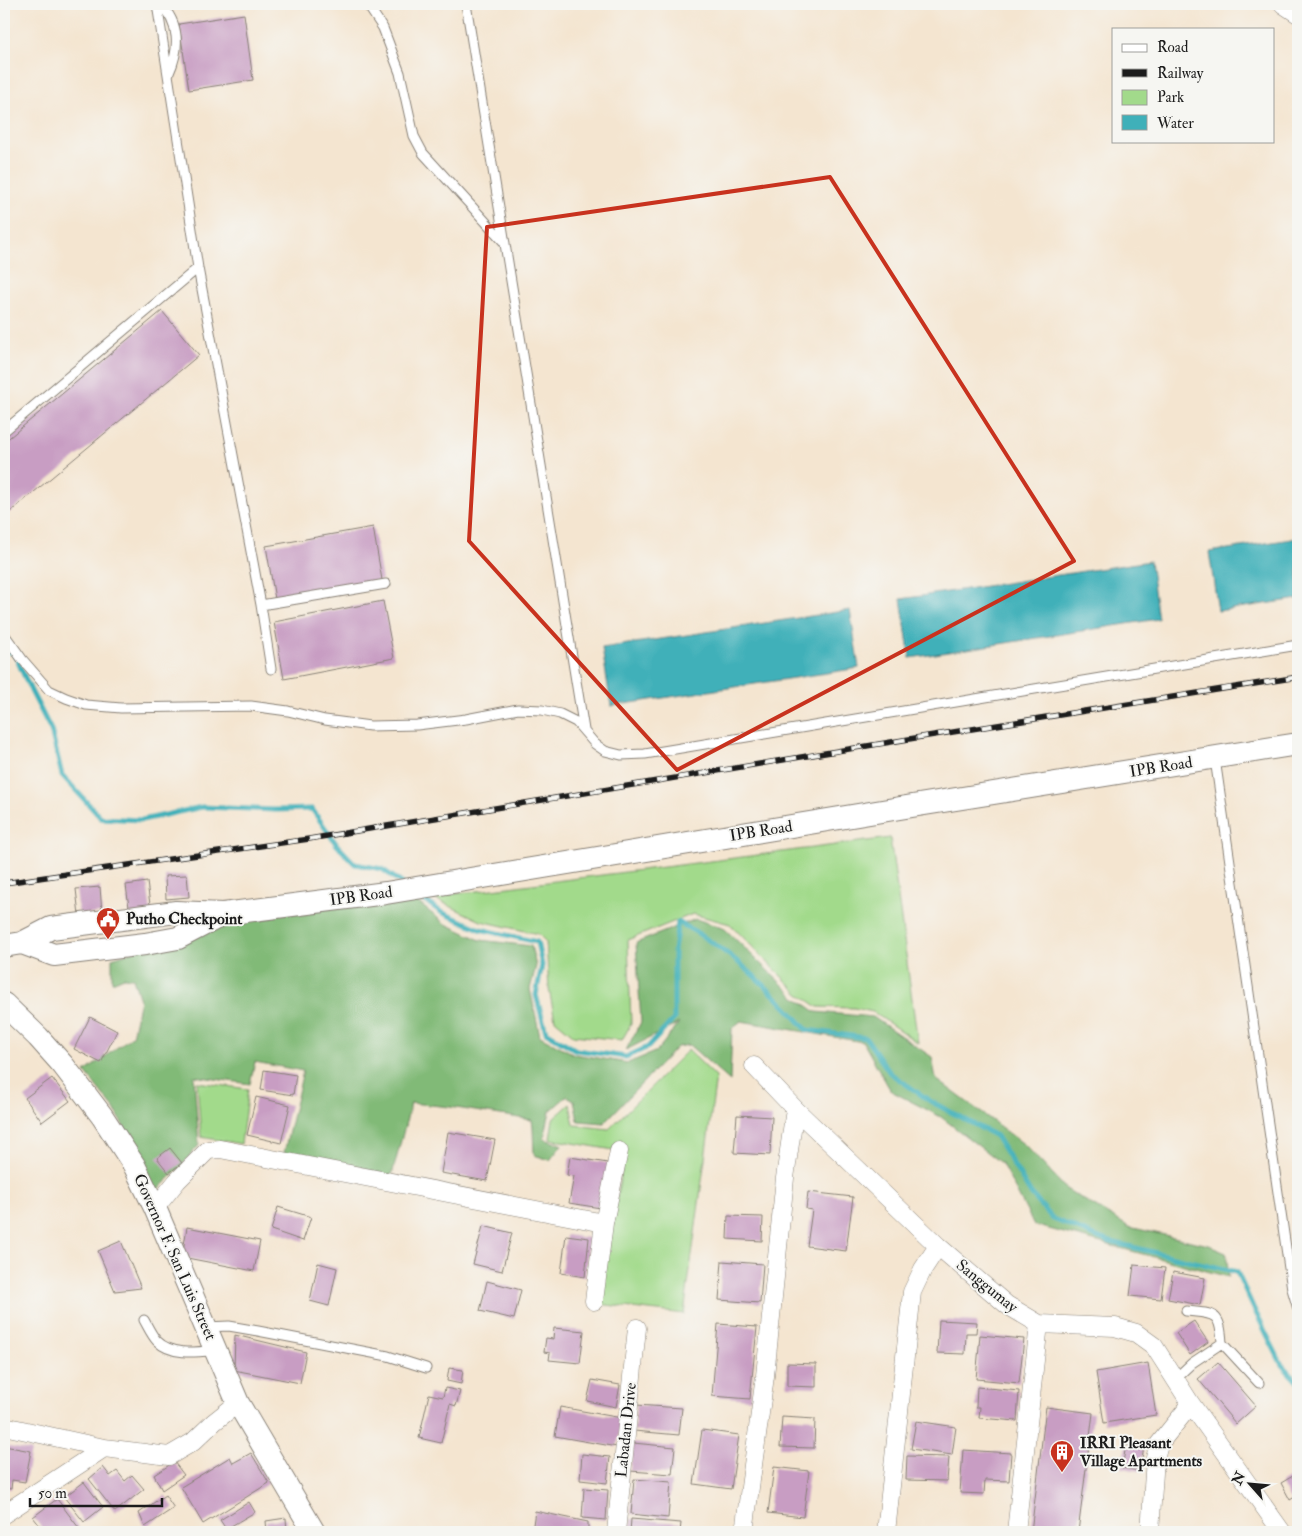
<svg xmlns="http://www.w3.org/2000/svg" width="1302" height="1536" viewBox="0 0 1302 1536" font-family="'IM FELL Double Pica',serif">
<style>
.green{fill:#a2da8b;stroke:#5f7b54}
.forest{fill:#81ba77;stroke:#4e6b4a}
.water{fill:#3fb0b9;stroke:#2e666a}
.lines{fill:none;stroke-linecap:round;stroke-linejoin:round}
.stream{stroke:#3fb0b9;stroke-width:5}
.building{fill:#c89dc3}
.service-casing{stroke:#888076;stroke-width:11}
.minor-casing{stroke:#888076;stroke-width:19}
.tertiary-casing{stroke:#888076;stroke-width:24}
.service{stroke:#fff;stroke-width:9}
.minor{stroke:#fff;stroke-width:18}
.tertiary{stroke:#fff;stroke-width:22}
.rail-casing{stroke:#1c1c1c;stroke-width:5.5}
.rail{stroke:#f6f6f2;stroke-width:4;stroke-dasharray:11;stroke-linecap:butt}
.marked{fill:none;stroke:#c8321e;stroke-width:4;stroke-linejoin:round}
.labels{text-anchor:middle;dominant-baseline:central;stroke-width:4;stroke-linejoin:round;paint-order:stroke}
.street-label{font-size:16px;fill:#1c1c1c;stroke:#f6f6f2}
.poi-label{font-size:16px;font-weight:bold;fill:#1c1c1c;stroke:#f6f6f2;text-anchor:start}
</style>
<rect width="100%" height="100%" fill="#f6f6f2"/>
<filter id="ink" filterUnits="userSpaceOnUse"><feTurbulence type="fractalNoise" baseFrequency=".02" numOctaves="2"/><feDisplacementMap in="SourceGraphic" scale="10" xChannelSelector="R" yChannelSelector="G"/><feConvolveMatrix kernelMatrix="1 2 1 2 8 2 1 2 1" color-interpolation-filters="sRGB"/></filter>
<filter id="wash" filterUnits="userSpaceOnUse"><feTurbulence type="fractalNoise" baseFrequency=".0096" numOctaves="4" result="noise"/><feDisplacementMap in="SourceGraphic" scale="20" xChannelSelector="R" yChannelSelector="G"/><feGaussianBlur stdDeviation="1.12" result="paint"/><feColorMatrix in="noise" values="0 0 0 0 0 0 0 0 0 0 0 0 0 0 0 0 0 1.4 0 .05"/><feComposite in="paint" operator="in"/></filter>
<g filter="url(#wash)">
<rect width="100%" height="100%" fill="#f4e5d0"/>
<path class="green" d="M 890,838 L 918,1043 L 873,1012 L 854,1008 L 818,1007 L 798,993 L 730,924 L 693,914 L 628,940 L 631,1024 L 622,1040 L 573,1035 L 555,1020 L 549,989 L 546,942 L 538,934 L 481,921 L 431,897 Z
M 688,1050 L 716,1077 L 684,1314 L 598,1304 L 625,1152 L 550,1139 L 553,1119 L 570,1104 L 574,1125 L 609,1129 Z
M 197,1082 L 248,1089 L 241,1144 L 201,1137 Z"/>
<path class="forest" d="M 407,894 L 444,923 L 480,940 L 531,946 L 536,966 L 530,989 L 540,1036 L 574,1054 L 628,1063 L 657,1051 L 679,1023 L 626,1050 L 641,1022 L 636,943 L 696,919 L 725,929 L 795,997 L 816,1012 L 873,1017 L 932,1057 L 936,1079 L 1025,1145 L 1066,1189 L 1129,1227 L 1209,1245 L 1226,1252 L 1229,1277 L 1034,1225 L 1002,1164 L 941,1117 L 891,1091 L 863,1042 L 741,1021 L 732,1028 L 730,1081 L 689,1045 L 677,1047 L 604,1123 L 578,1121 L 574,1100 L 567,1096 L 550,1111 L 544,1139 L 562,1145 L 550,1160 L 534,1155 L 533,1128 L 532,1120 L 450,1107 L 411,1103 L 392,1175 L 283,1157 L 303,1071 L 255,1062 L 250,1084 L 194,1076 L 199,1145 L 179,1169 L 155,1192 L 116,1111 L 85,1072 L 132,1036 L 140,1000 L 133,978 L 124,977 L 112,982 L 112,958 L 227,921 Z"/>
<path class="water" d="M 1298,538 L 1298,599 L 1218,611 L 1209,552 Z
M 1150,561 L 1158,619 L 910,658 L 901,599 Z
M 850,610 L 859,668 L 611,706 L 602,648 Z"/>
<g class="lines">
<path class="stream" d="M 4,650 L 14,653 L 31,691 L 51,730 L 62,775 L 101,818 L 142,820 L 202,807 L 275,810 L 312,809 L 337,845 L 355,864 L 382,869 L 403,884
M 417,895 L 441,912 L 480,929 L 537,942 L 542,965 L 536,995 L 546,1032 L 576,1050 L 626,1057 L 648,1047 L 674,1019 L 674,951 L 678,922 C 728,948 769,987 807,1030 L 866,1038 L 890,1073 L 930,1101 L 996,1136 L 1031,1194 L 1053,1219 L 1107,1241 L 1237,1272 L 1253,1307 L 1282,1365 L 1298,1382"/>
</g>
<g id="blocks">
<path class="building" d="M 244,14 L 253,80 L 189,90 L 179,24 Z
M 162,311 L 199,355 L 4,517 L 4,442 Z
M 373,527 L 382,580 L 275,599 L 266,546 Z
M 383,601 L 394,658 L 284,679 L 274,622 Z
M 187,875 L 189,897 L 166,899 L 165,876 Z
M 147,882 L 151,912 L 130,915 L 126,885 Z
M 100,887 L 102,913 L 79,915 L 76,889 Z
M 90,1017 L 117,1031 L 101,1063 L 74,1049 Z
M 264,1070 L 296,1075 L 293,1095 L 261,1090 Z
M 52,1078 L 70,1101 L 42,1122 L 25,1098 Z
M 256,1097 L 290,1105 L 281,1143 L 247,1135 Z
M 737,1115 L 772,1117 L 770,1155 L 734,1153 Z
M 448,1132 L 495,1140 L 487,1181 L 441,1173 Z
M 170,1148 L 182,1163 L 169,1173 L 157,1158 Z
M 570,1157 L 614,1164 L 607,1209 L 569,1203 L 574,1176 L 567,1175 Z
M 808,1192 L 853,1197 L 846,1251 L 807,1246 L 812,1210 L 806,1209 Z
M 278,1207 L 311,1217 L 303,1241 L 271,1230 Z
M 728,1216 L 763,1217 L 762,1241 L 727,1239 Z
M 483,1226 L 512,1233 L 502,1271 L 473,1264 Z
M 187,1227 L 260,1241 L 254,1271 L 182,1257 Z
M 566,1235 L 589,1238 L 585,1277 L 561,1273 Z
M 121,1241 L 141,1288 L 115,1291 L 98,1251 Z
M 722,1261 L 763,1264 L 760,1303 L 719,1300 Z
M 318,1263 L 337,1268 L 329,1306 L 310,1301 Z
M 1134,1265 L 1165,1268 L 1161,1299 L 1130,1296 Z
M 1173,1272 L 1205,1278 L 1200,1305 L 1168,1299 Z
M 487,1281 L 521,1290 L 514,1319 L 480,1311 Z
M 939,1320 L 977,1322 L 976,1333 L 966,1333 L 965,1354 L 937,1353 Z
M 1194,1321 L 1208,1342 L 1190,1355 L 1176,1333 Z
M 718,1324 L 757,1327 L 750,1399 L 712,1396 Z
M 554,1328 L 584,1331 L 580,1363 L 549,1360 L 550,1353 L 544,1352 L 546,1338 L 553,1339 Z
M 235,1335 L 306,1352 L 300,1383 L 234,1370 Z
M 980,1335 L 1024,1339 L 1019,1383 L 976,1379 Z
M 1218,1362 L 1256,1406 L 1236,1424 L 1198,1379 Z
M 787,1363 L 816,1364 L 816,1387 L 787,1386 Z
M 1148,1363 L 1156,1415 L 1104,1423 L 1096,1372 Z
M 449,1368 L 463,1370 L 461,1384 L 447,1381 Z
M 592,1380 L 620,1385 L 616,1407 L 587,1401 Z
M 977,1387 L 1019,1391 L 1017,1421 L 979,1418 L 980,1407 L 976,1407 Z
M 445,1388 L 460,1391 L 456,1406 L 450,1404 L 441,1443 L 419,1438 L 429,1394 L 443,1397 Z
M 636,1405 L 682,1408 L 679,1435 L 634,1431 Z
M 560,1407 L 622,1418 L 617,1447 L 555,1436 Z
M 1046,1407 L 1093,1413 L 1078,1532 L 1031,1532 Z
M 782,1417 L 815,1419 L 814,1448 L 780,1447 Z
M 916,1421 L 956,1427 L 952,1455 L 911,1449 Z
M 702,1430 L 739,1435 L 731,1489 L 694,1484 Z
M 633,1443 L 675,1447 L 672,1474 L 630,1471 Z
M 1126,1445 L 1144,1447 L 1140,1471 L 1122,1468 Z
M 4,1446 L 31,1451 L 25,1482 L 12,1480 L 11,1489 L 4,1488 Z
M 963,1450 L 1011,1453 L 1009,1481 L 985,1480 L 984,1494 L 960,1493 Z
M 251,1453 L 269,1483 L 203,1524 L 181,1487 L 230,1457 L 233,1463 Z
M 582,1454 L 610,1457 L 607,1483 L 580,1480 Z
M 907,1456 L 949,1457 L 947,1481 L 906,1480 Z
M 174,1462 L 184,1475 L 162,1490 L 154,1475 Z
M 103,1467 L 110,1476 L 117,1471 L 125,1481 L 132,1475 L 144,1489 L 115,1512 L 89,1479 Z
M 774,1467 L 809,1471 L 803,1517 L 768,1513 Z
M 1298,1473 L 1298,1495 L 1290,1500 L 1281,1483 Z
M 634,1479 L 671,1482 L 668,1518 L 631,1514 Z
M 84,1482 L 103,1507 L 84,1522 L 64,1497 Z
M 584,1488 L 608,1490 L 606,1520 L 582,1518 Z
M 165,1495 L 174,1508 L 145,1527 L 139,1513 Z
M 57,1499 L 82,1532 L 45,1532 L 33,1517 Z
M 249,1502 L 255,1512 L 226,1529 L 220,1520 Z
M 535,1511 L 588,1522 L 588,1532 L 532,1532 Z
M 286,1518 L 287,1532 L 267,1532 L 266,1521 Z
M 631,1519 L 681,1523 L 680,1532 L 630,1532 Z"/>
</g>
</g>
<g filter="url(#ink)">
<use href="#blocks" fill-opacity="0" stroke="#888076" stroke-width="1"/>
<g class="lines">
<g class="service-casing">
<path id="service" d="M 157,4 L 198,268 L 261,605 L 271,669
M 160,4 C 180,23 180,49 169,73
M 367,4 L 383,28 L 400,73 L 414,136 L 423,153 L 505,243
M 466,4 L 584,730
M 4,431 L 198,268
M 261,605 L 386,584
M 4,634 L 22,659 L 49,690 L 66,698 L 86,705 L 121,708 L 251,706 L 288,711 L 325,720 L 370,726 L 417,725 L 466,719 L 518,709 L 542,710 L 560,714 L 576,722 L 595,744 L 605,751 L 621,755 L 645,754 L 1298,645
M 1215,759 L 1292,1289 L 1298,1309
M 144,1320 C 148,1327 152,1336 157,1341 C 172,1356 197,1352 216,1350
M 206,1327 L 229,1326 L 258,1331 L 388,1356 L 426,1368
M 1222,1343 L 1259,1383
M 1175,1379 L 1192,1363 L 1222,1343 C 1220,1311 1214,1314 1186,1311"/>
</g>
<g class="minor-casing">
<path id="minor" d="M 1283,4 L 1298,14
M 754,1066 L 795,1109 L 938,1246 L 1007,1305 L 1039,1324 L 1115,1327 L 1136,1333 L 1154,1346 L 1191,1404 L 1282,1532
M 155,1208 L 177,1181 L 208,1150 L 220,1149 L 604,1223
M 594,1301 L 604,1223 L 619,1151
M 4,1426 L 104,1448 L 169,1456 L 193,1442 L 214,1422 L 238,1403
M 4,1514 L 104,1448
M 616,1532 L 637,1328
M 744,1532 L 765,1376 L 785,1178 L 795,1109
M 886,1532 L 912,1292 L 923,1269 L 938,1246
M 1016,1532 L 1039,1324
M 1150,1532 L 1155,1458 L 1159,1444 L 1191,1404"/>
</g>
<g class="tertiary-casing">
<path id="tertiary" d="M 22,943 L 54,955 L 145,944 L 178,938 L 222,915
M 4,946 L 22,943 L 51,928 L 176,912 L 223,914 L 386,893 L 906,807 L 1298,744
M 4,1004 L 38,1037 L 63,1065 L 102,1116 L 134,1165 L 155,1208 L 238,1403 L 314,1532"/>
</g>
<use href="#service" class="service"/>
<use href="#minor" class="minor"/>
<use href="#tertiary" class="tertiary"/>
<g class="rail-casing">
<path id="rail" d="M 4,883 L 309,839 L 909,739 L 1298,677"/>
</g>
<use href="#rail" class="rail"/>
</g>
</g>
<path class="marked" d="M 830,177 L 1074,561 L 677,770 L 469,541 L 487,227 Z"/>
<defs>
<g id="civic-pin" transform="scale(1.25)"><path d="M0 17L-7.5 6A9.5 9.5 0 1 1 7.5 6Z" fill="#c8321e" stroke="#f6f6f2"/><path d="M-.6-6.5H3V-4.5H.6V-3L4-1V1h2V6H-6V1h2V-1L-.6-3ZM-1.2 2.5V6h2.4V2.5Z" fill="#fff"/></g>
<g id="building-pin" transform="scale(1.25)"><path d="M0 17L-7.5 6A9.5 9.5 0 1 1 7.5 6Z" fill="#c8321e" stroke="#f6f6f2"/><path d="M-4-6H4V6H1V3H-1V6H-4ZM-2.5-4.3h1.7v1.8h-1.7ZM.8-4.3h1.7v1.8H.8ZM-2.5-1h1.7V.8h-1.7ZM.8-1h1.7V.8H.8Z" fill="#fff"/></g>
</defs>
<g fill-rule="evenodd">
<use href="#civic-pin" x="108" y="919"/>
<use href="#building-pin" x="1062" y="1452"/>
</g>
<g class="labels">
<g class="street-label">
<text transform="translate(1161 767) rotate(-9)">IPB Road</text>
<text transform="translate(761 831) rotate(-9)">IPB Road</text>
<text transform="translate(361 896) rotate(-8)">IPB Road</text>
<text transform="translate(175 1257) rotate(66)">Governor F. San Luis Street</text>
<text transform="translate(987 1286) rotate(39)">Sanggumay</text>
<text transform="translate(626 1430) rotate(-84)">Labadan Drive</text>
</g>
<g class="poi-label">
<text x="126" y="919">Putho Checkpoint</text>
<text x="1080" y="1443">IRRI Pleasant<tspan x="1080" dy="18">Village Apartments</tspan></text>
</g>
</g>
<rect width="1302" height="1536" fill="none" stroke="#f6f6f2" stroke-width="20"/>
<rect x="1112" y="28" width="162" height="115" fill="#f6f6f2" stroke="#9f9f9c"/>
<rect x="1122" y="44" width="25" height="8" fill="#ffffff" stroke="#9f9f9c"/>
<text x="1157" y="52" font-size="15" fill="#1c1c1c">Road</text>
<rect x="1122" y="69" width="25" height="8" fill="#1c1c1c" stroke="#9f9f9c"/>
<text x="1157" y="78" font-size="15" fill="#1c1c1c">Railway</text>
<rect x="1122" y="90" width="25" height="15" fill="#a2da8b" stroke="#9f9f9c"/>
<text x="1157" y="102" font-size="15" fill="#1c1c1c">Park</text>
<rect x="1122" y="115" width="25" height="15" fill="#3fb0b9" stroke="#9f9f9c"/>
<text x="1157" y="128" font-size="15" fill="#1c1c1c">Water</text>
<g transform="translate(1250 1484) rotate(297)" stroke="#f6f6f2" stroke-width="4" paint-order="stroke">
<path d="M0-4L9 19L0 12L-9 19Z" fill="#1c1c1c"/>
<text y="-8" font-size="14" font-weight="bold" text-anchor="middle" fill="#1c1c1c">N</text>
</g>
<path d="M30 1498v8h132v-8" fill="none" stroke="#1c1c1c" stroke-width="2.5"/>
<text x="38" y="1498" font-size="15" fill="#1c1c1c" stroke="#f6f6f2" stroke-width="4" paint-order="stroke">50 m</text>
</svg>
